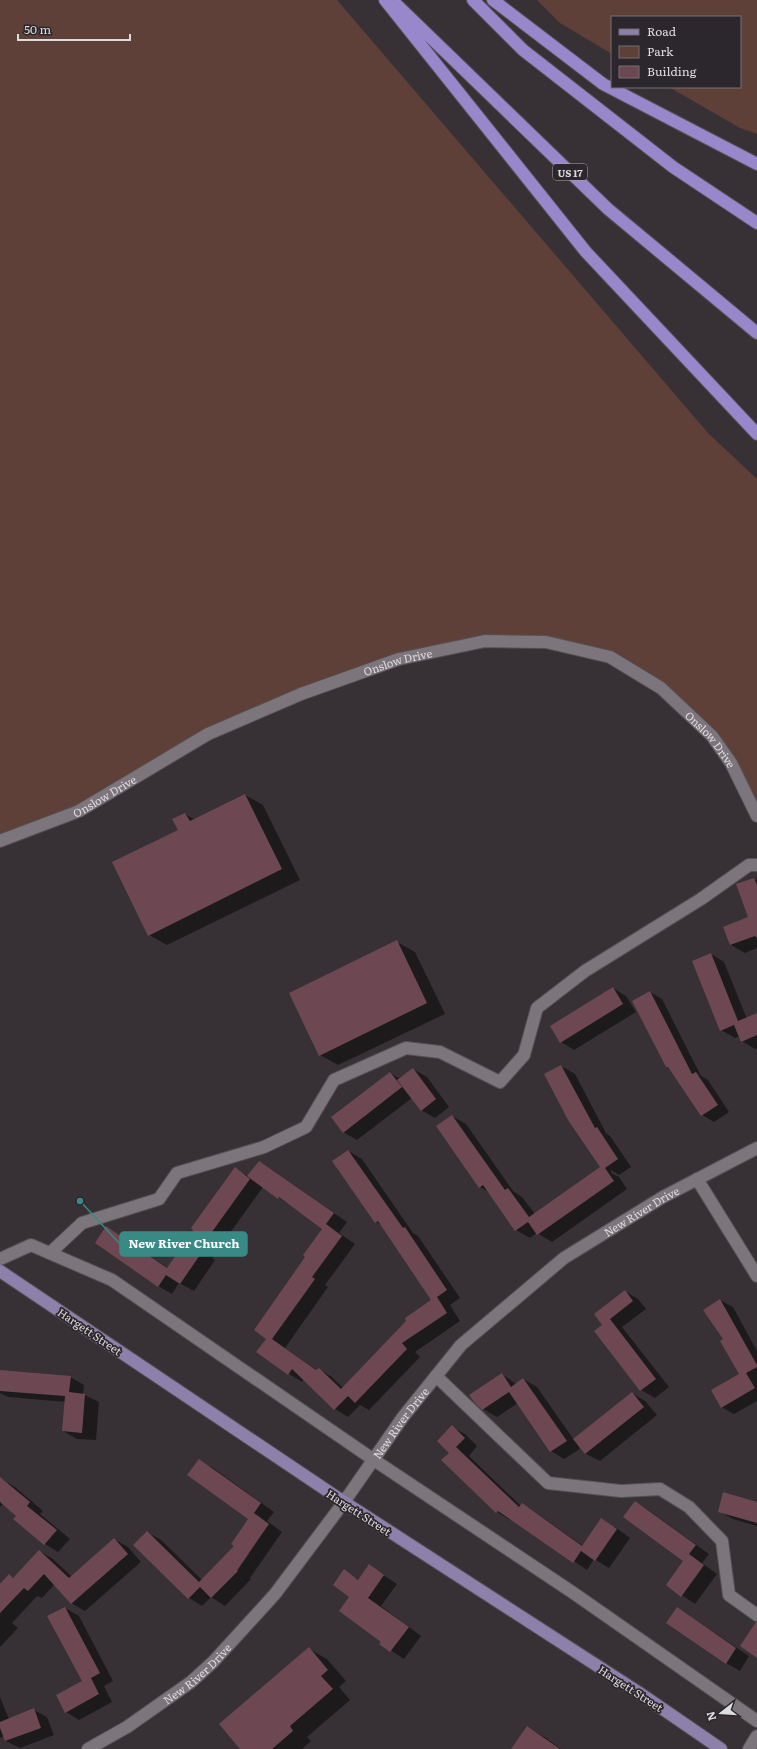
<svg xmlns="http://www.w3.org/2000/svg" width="757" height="1749" viewBox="0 0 757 1749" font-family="Literata,serif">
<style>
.green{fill:#5f4038}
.shadow{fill:#0007;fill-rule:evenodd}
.building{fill:#6d4852}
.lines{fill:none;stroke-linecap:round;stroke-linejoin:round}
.minor-casing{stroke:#545054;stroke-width:14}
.major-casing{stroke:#545054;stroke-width:14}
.highway-casing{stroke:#545054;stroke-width:14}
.minor{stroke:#7c767c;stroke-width:12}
.major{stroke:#8d81ab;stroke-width:12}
.highway{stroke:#9888cb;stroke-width:12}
.labels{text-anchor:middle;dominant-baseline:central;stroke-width:3.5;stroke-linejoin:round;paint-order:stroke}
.shield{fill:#2c272c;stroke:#a9a6a9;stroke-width:1}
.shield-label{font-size:10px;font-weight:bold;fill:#dfdcdf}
.street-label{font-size:11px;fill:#dfdcdf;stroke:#2c272c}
.leader{fill:none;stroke:#398a85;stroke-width:1.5}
.callout-dot{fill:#398a85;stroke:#2c272c;stroke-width:1.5}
.callout{fill:#398a85;stroke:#398a85;stroke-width:1.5}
.callout-label{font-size:12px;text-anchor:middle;font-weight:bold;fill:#fff}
</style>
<rect width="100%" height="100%" fill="#373136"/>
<path class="green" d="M 0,0 L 337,0 L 708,433 L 757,479 L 757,816 L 731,763 L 695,719 L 609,657 L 546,642 L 485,641 L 399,659 L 208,734 L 79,811 L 0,841 Z
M 537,0 L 757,0 L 757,134 L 740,128 L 669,87 L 740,87 L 740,17 L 612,17 L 612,54 L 560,23 Z"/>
<path class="shadow" d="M 245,795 L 263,805 L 300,880 L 167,945 L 149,935 L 185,814 L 195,820 Z
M 754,879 L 757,880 L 757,948 L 745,953 L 731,945 L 725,927 L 749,918 Z
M 397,942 L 415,952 L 445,1014 L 338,1065 L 320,1055 Z
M 711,954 L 724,962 L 747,1019 L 757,1014 L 757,1048 L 755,1049 L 742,1041 L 740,1036 L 735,1038 L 721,1030 Z
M 613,988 L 626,996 L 636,1012 L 574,1050 L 561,1042 Z
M 650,992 L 662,999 L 701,1076 L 708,1080 L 729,1112 L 714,1122 L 702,1115 L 670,1069 L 667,1067 Z
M 561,1066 L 575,1074 L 606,1133 L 610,1136 L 631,1167 L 619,1175 L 611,1170 L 611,1173 L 619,1177 L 627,1189 L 552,1242 L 537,1233 L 530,1238 L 516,1230 L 490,1193 L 480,1187 L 452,1116 L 466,1124 L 513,1191 L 522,1197 L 535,1214 L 601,1167 Z
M 413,1069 L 427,1077 L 449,1107 L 435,1118 L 421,1110 L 412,1098 L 357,1140 L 343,1132 L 390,1073 L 400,1079 Z
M 348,1151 L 362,1159 L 413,1233 L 418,1236 L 460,1298 L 450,1305 L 460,1321 L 415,1352 L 420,1357 L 369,1410 L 360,1405 L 348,1417 L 335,1409 L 304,1379 L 302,1382 L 289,1374 L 267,1339 L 307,1257 L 324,1228 L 263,1187 L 212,1258 L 215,1260 L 194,1291 L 179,1283 L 172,1294 L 158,1286 L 107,1227 L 168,1268 L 235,1169 L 248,1176 L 259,1162 L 272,1170 L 347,1222 L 339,1233 L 355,1244 L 325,1285 L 328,1287 L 285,1348 L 318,1371 L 319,1369 L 332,1377 L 343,1388 L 433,1301 L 382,1225 L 376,1222 Z
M 625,1291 L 638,1299 L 646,1309 L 622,1327 L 669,1387 L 655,1398 L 641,1390 L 603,1325 Z
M 720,1300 L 733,1307 L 757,1351 L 757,1401 L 734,1414 L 721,1407 L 740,1374 L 724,1339 Z
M 0,1371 L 70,1377 L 84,1385 L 83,1394 L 99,1402 L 96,1440 L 77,1439 L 63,1431 L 66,1402 L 8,1397 L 0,1393 Z
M 502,1374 L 516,1384 L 523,1379 L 537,1387 L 574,1440 L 632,1393 L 645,1401 L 657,1415 L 600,1461 L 586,1454 L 578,1443 L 577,1444 L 580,1449 L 564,1459 L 551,1451 L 518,1403 L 497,1417 L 483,1409 Z
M 452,1427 L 465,1434 L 477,1446 L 469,1456 L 521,1506 L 535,1512 L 583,1546 L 615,1527 L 630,1538 L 609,1568 L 594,1559 L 587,1570 L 512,1519 L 510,1520 L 497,1512 L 442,1460 L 450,1453 Z
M 199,1460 L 213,1468 L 274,1512 L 267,1521 L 282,1532 L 250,1578 L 251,1579 L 225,1606 L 211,1597 L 202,1606 L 189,1598 L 135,1545 L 147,1532 L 161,1540 L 202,1580 L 235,1546 L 250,1519 ZM 249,1553 L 249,1554 L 235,1574 L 233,1573 Z
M 1,1479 L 15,1487 L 43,1511 L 40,1514 L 70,1539 L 58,1552 L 45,1544 L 14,1519 L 17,1515 L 3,1504 L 0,1507 Z
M 635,1502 L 648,1510 L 709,1554 L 702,1563 L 717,1574 L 695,1604 L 667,1585 L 685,1560 Z
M 757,1503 L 757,1526 L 733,1519 L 719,1511 Z
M 114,1539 L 128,1547 L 141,1562 L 85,1611 L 71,1603 L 55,1584 L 42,1598 L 37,1596 L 12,1623 L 18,1628 L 0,1647 L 0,1586 L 9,1576 L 14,1578 L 39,1551 L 53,1559 L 72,1577 Z
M 369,1566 L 397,1584 L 381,1606 L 421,1636 L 404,1659 L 381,1644 L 383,1641 L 350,1597 L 344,1571 L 359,1580 Z
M 65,1608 L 79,1616 L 113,1681 L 104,1686 L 112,1702 L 79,1720 L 66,1712 L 83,1682 Z
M 691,1617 L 749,1656 L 740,1671 L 726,1663 Z
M 309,1649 L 327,1659 L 346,1681 L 339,1687 L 350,1700 L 307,1737 L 311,1741 L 302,1749 L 241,1749 Z
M 0,1697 L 9,1719 L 34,1710 L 47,1717 L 54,1735 L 20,1748 L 6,1741 L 4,1736 L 0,1738 Z
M 528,1727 L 546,1738 L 561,1749 L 513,1749 Z"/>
<path class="building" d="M 245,794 L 282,869 L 148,936 L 112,862 L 178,830 L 172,819 L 185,813 L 190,821 Z
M 754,878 L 757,885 L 757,938 L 755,936 L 730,945 L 723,927 L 748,917 L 736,884 Z
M 397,940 L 427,1003 L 319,1056 L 289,993 Z
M 711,953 L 738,1021 L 757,1013 L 757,1035 L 741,1042 L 734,1025 L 720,1031 L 692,961 Z
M 613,987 L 623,1004 L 560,1043 L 550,1026 Z
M 650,991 L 692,1074 L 696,1072 L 718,1105 L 701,1116 L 668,1067 L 666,1067 L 632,1001 Z
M 561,1065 L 595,1128 L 597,1127 L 618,1159 L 605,1168 L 614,1181 L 537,1235 L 528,1222 L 515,1231 L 483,1185 L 479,1188 L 436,1126 L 452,1115 L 505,1190 L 508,1188 L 529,1217 L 600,1167 L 568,1120 L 544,1074 Z
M 413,1068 L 436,1099 L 421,1111 L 397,1080 Z
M 390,1072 L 402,1087 L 343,1133 L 331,1117 Z
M 348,1150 L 403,1228 L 405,1227 L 447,1290 L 437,1297 L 447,1313 L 402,1343 L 407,1349 L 355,1403 L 348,1396 L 334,1410 L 292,1369 L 288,1375 L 256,1352 L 266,1339 L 254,1330 L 305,1257 L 303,1255 L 322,1229 L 279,1197 L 278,1199 L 247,1176 L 259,1161 L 334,1213 L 326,1224 L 342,1236 L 312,1277 L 315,1279 L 272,1339 L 316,1370 L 319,1368 L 341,1389 L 406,1321 L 405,1318 L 431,1300 L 378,1221 L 375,1223 L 332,1161 Z
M 235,1167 L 250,1179 L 199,1250 L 202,1252 L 180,1284 L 166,1275 L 158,1287 L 95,1243 L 106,1226 L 167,1268 L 193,1230 L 191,1228 Z
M 625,1290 L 633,1301 L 610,1319 L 656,1379 L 640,1391 L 594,1331 L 602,1325 L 594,1314 Z
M 720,1299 L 757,1365 L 757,1367 L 746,1373 L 755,1388 L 721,1408 L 711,1390 L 739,1374 L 720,1341 L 723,1339 L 703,1310 Z
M 0,1370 L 71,1376 L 69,1392 L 85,1394 L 82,1433 L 62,1431 L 65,1396 L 0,1391 Z
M 502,1373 L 511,1387 L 523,1378 L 567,1441 L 550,1452 L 509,1392 L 482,1410 L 474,1402 L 469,1395 Z
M 632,1392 L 644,1407 L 585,1454 L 573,1439 Z
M 452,1425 L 465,1438 L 456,1447 L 519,1507 L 522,1503 L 582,1546 L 601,1518 L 617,1529 L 595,1561 L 581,1551 L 573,1563 L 498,1511 L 496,1513 L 441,1460 L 449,1453 L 437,1441 Z
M 199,1459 L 261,1503 L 254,1513 L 269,1524 L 237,1570 L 238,1571 L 211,1598 L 200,1587 L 188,1599 L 133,1545 L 147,1531 L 199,1582 L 234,1546 L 231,1544 L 248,1519 L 187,1475 Z
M 0,1477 L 30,1502 L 27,1506 L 57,1530 L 44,1545 L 13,1519 L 16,1516 L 0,1502 Z
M 723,1492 L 757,1502 L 757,1523 L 718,1512 Z
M 635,1501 L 696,1545 L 689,1554 L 704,1565 L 681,1597 L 666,1585 L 683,1561 L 623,1517 Z
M 114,1538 L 128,1554 L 71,1604 L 44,1574 L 28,1591 L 24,1588 L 0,1613 L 0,1584 L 9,1574 L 13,1578 L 39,1550 L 69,1578 Z
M 369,1564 L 384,1575 L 368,1598 L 409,1627 L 390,1652 L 379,1644 L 381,1642 L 339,1611 L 349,1597 L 333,1585 L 344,1569 L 358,1580 Z
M 65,1607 L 100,1673 L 91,1678 L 99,1694 L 65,1713 L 56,1695 L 82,1681 L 47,1616 Z
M 677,1607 L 736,1648 L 726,1664 L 666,1623 Z
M 756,1622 L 757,1622 L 757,1658 L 740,1646 Z
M 309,1647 L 328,1670 L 321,1676 L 333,1689 L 290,1726 L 293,1731 L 272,1749 L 240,1749 L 219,1724 Z
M 34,1708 L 41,1728 L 5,1741 L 0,1728 L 0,1722 Z
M 527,1726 L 560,1749 L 511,1749 Z"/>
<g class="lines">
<g class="minor-casing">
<g id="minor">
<path id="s1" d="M 0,841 L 79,811 L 208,734 L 301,694 L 399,659 L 485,641 L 546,642 L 610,657 L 661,688 L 712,736 L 731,763 L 757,816"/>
<path d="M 697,1179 L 757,1276"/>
<path d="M 50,1253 L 82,1223 L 159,1199 L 177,1173 L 264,1147 L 306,1127 L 334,1080 L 406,1048 L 440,1052 L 500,1082 L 524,1055 L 537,1008 L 585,971 L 701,899 L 749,865 L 757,865"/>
<path d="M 0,1259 L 31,1245 L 112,1280 L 374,1460 L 572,1592 L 757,1721"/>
<path d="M 436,1376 L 548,1483 L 621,1491 L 660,1489 L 689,1507 L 722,1541 L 729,1595 L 757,1615"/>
<path id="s2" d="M 88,1749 L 127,1727 L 191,1682 L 213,1662 L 275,1594 L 344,1502 L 403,1417 L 461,1345 L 564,1258 L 663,1197 L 757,1148"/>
<path d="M 749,1749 L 757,1736"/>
</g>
</g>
<g class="major-casing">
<path id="major" d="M 0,1271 L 344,1502 L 641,1694 L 721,1749"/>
</g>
<g class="highway-casing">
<path id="highway" d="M 385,0 L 586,252 L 757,434
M 473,0 L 523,50 L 673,167 L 757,223
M 493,0 L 603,84 L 757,164
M 397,5 L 608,209 L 757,333"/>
</g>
<use href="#minor" class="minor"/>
<use href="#major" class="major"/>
<use href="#highway" class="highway"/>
</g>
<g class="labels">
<rect class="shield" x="553" y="164" width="34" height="16" rx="3"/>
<g class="shield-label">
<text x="570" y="172">US 17</text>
</g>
<g class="street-label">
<text stroke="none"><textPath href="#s1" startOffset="438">Onslow Drive</textPath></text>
<text stroke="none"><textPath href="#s1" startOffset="786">Onslow Drive</textPath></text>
<text stroke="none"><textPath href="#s1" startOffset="114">Onslow Drive</textPath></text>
<text stroke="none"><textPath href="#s2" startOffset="781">New River Drive</textPath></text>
<text transform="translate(90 1331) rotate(34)">Hargett Street</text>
<text stroke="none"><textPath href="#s2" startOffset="457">New River Drive</textPath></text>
<text transform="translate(359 1512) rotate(33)">Hargett Street</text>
<text stroke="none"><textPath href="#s2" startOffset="133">New River Drive</textPath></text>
<text transform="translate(631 1688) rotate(33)">Hargett Street</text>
</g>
</g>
<path class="leader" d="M80 1201L120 1244"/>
<circle class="callout-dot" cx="80" cy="1201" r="4"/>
<rect class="callout" x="120" y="1232" width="127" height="24" rx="4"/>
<g class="callout-label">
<text x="184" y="1248">New River Church</text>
</g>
<rect x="611" y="16" width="130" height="72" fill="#2c272c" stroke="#746f74"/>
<rect x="619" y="29" width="20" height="6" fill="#8d81ab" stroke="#746f74"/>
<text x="647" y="36" font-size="12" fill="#dfdcdf">Road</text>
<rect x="619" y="46" width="20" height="12" fill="#5f4038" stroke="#746f74"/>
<text x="647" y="56" font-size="12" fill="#dfdcdf">Park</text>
<rect x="619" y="66" width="20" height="12" fill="#6d4852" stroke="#746f74"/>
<text x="647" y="76" font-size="12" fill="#dfdcdf">Building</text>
<g transform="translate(721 1713) rotate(253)" stroke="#2c272c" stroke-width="3" paint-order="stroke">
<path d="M0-3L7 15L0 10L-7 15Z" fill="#dfdcdf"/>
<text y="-6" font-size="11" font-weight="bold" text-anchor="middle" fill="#dfdcdf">N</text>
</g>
<path d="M18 34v6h112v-6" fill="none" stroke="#dfdcdf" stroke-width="2"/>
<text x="24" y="34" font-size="12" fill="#dfdcdf" stroke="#2c272c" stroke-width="3" paint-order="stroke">50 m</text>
</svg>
